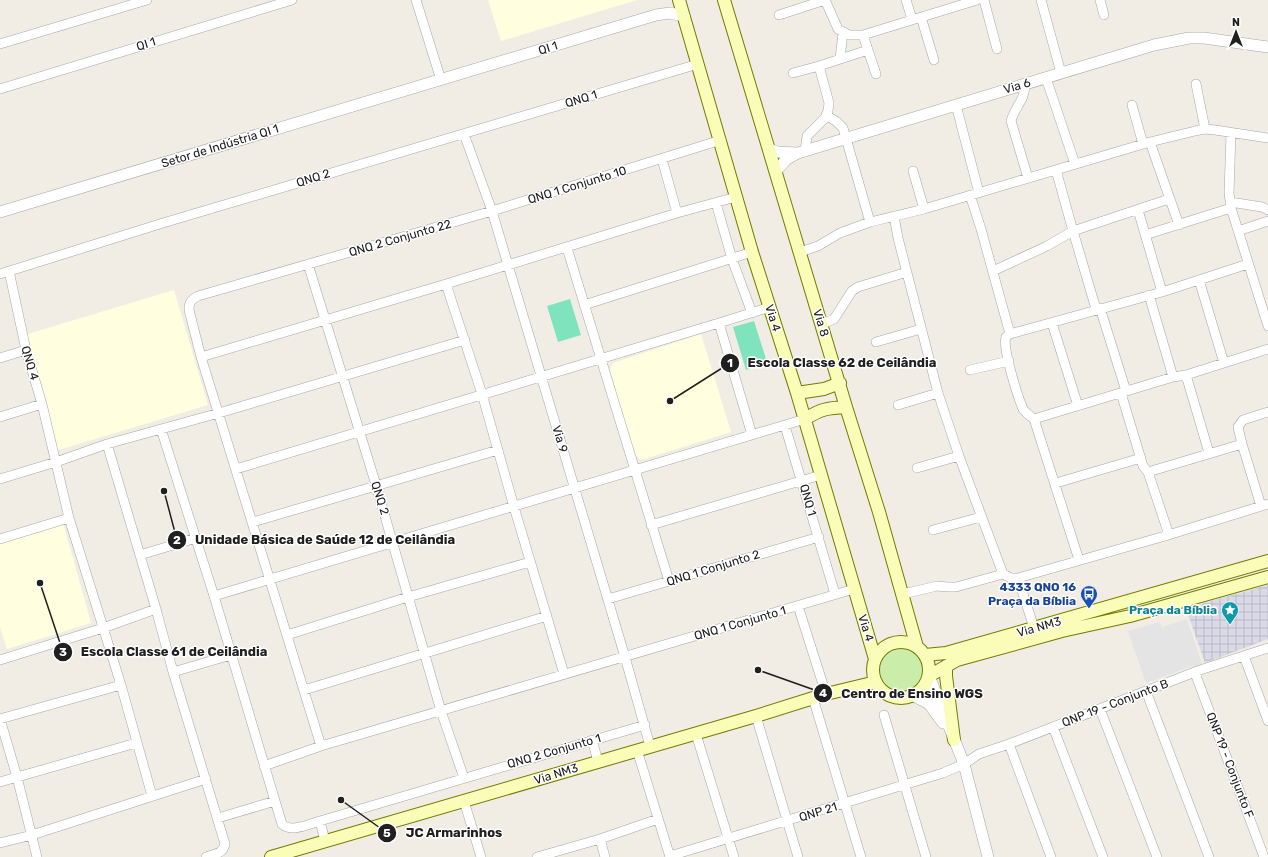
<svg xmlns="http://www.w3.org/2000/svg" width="1268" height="857" viewBox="0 0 1268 857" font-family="Rubik,sans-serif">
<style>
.education{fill:#ffffe0}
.grass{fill:#caeda9}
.pitch{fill:#7fe4be}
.parking{fill:#e4e4e4}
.plaza{fill:url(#plaza-grid)}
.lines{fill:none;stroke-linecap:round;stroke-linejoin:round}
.minor-casing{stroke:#a7a7a7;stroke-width:10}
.tertiary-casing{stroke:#a7a7a7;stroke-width:12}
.secondary-casing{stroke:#6e7d00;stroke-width:14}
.minor{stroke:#fff;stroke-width:9}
.tertiary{stroke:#fff;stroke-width:11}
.secondary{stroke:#f9fdb7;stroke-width:12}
.labels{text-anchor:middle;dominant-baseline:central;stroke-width:3;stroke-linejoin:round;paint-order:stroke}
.street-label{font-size:12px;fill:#202020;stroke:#fff}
.transit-label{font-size:12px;font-weight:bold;fill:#164399;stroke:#fff;text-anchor:end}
.culture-label{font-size:12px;font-weight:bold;fill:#0d838f;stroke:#fff;text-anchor:end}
.leader{fill:none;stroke:#202020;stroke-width:1.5}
.callout-dot{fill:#202020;stroke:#fff;stroke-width:1.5}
.mark-label{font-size:12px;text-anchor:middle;font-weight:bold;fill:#fff}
.callout-label{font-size:13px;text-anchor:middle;font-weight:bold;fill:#202020;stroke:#fff;stroke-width:3;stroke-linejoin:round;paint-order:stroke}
</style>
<defs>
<pattern id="plaza-grid" width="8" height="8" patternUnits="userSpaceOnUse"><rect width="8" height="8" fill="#dad9e7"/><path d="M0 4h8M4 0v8" fill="none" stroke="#bbbac6"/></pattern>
</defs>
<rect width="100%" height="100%" fill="#f1ede5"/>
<path class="education" d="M 488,0 L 637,0 L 501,41 Z
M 174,290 L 208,405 L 55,451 L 21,336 Z
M 701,334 L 731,432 L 641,460 L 634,454 L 610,370 L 613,363 Z
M 63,523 L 91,623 L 7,649 L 0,627 L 0,543 Z"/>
<path class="grass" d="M880 671a22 22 0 1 1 44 0a22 22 0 1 1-44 0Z"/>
<path class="pitch" d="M 570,299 L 581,335 L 558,342 L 547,306 Z
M 754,321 L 767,362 L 746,370 L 733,327 Z"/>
<path class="parking" d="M 1187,619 L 1203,667 L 1194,669 L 1195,665 L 1146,683 L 1128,631 L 1160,622 L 1162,627 Z"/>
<path class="plaza" d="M 1268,585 L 1268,639 L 1205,663 L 1187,612 L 1204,603 Z"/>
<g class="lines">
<g class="minor-casing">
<path id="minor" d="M 416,0 L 441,80
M 906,0 L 912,19
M 984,0 L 997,49
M 1041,0 L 1061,73
M 1100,0 L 1104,15
M 779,15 L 825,0 L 838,29 L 849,35 L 863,35 L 977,0
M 921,17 L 934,60
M 863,35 L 876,74
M 0,44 L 147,0
M 840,59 L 843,32
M 793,73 L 819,66 L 868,50
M 1046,78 L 1075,164
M 1025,84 C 1025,101 1015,106 1011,121 L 1028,178
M 1196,84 L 1205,129
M 0,89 L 292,0
M 956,105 L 979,193
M 1132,105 L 1143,144
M 826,115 L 837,122 L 843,128 L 870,222
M 1231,133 L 1229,193 L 1231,208 L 1268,326
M 464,134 L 492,211 L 508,265 L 625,657 L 650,746
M 1150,142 L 1179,225
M 805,151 L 807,136 L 825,118 L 828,111 L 829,103 L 819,66
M 662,159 L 677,213
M 1056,170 L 1073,231 L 1096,309
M 913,171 L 924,209
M 970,195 L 981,229 L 1010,334
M 1230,202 L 1262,207 L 1268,210
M 716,203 L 732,259 L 752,313
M 1138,210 L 1162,292
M 894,216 L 898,238 L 938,393 L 959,456 L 1003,574 L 1011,578 L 1018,578 L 1165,536 L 1268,504
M 1238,231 L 1268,221
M 1145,235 L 1231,208
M 567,248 L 669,581
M 800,252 L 818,246 L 840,233 L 870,222 L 924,209 L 1150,142 L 1195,131 L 1205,129 L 1215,130 L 1268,138
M 308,264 L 376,485 L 441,711 L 464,778
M 9,271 L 26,350 L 42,404 L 69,518 L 121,685 L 152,796
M 993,271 L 1047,246 L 1073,231 L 1169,199
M 0,274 L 163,223 L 698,64
M 1199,280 L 1224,363
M 446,284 L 482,394 L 514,507 L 564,674
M 1149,295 L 1173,377
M 584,305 L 752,252
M 1100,308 L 1126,391
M 719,323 L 752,435
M 1052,323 L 1078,406
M 822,324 L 834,319 L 852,291 L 858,287 L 907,272
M 876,342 L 921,329
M 201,357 L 446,284 L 677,213 L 736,197
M 0,358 L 26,350
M 970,370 L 1009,361
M 1186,375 L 1209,453
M 1121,393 L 1143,466 L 1148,472 L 1169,535
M 898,405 L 938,393
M 0,417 L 42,404
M 1034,419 L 1173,377 L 1186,375 L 1268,349
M 785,426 L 835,594
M 161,429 L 214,596 L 275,801 L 282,824 C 290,833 309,824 320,821 L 645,725
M 107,444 L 156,609 L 173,672 L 225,844 C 223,854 214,854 206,857
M 917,468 L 959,456
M 236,469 L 719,323 L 770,307
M 1148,472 L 1242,444
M 0,479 L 56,462 L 107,444 L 219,413 L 465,340
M 1056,483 L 1141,458
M 1261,506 L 1242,444 L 1238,427 L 1243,420 L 1268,412
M 253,522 L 498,450
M 651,525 L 821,475
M 933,530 L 981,517
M 0,539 L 69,518
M 140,555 L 196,538
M 1079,560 L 1034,419 C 1030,416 1026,413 1023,409 C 1018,397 1002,348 1006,337 L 1010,334 L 1162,292 L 1248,264
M 1018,578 L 1034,628
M 903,594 L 937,586 L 948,587 L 956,587 L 1003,574
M 214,596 L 805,419
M 608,599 L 819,537
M 798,606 L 826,694
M 287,635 L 408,597 L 530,562
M 1244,656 L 1268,721
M 0,660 L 103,628 L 156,609
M 173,672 L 231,655
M 1195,673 L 1264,857
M 304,690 L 547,616
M 1146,691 L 1209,857
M 813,698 L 861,857
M 1100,709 L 1157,857
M 884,715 L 926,857
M 756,716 L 798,857
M 0,719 L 17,777 L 37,857
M 0,719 L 121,685
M 1053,727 L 1103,857
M 696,734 L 734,857
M 592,740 L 598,761
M 1009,744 L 1051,857
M 321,746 L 201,357 L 189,310 C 189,302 191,300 198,296 L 492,211 L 721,140
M 637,750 L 670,857
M 264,766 L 321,746 L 854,589
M 0,782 L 136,743
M 464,801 L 481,857
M 218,818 L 275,801
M 320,821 L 325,841
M 600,839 L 605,857
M 0,843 L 32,835 L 206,779
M 670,856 L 943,773 L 964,764 L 979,754 L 1009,744 L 1200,670 L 1268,648
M 537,857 L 600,839 L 658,819"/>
</g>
<g class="tertiary-casing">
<path id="tertiary" d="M 769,149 L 777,152 L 797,153
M 776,171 L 787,159 L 798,153 L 1154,45 L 1189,38 L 1204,38 L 1268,47
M 0,212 L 656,15 L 670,13 L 684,16
M 929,676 L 964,764 L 988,857
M 912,695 L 929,704 L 943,723"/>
</g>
<g class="secondary-casing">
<path id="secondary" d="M 679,0 L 752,252 L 797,393 L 875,659
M 724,0 L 846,407 L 879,512 L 917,647
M 797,393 L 824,389 L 840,383
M 805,419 C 821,409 827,408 846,407
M873 670a28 28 0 1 1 56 0a28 28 0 1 1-56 0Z
M 925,655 L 946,653 L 1268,561
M 946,666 L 946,676 L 954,740
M 929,676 L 957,660 L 1062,631 L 1130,616 L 1268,577
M 271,857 L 756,716 L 826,694 L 876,682"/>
</g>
<use href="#minor" class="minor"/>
<use href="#tertiary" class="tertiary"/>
<use href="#secondary" class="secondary"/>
</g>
<defs>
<g id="bus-pin" transform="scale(0.9)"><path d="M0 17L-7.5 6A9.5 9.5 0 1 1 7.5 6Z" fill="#1a4fb4" stroke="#fff"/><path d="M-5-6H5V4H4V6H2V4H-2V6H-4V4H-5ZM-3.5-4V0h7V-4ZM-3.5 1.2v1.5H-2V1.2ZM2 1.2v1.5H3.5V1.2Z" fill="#fff"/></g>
<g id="sight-pin" transform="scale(0.9)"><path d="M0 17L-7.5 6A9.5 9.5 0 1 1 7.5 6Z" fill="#0f9aa8" stroke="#fff"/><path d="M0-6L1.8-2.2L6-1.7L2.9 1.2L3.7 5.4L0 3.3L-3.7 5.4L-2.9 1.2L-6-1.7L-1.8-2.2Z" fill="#fff"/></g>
</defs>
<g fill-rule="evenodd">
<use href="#bus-pin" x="1089" y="594"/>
<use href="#sight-pin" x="1230" y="610"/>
</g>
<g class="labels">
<g class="street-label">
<text transform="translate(146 44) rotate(-17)">QI 1</text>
<text transform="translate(548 48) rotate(-17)">QI 1</text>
<text transform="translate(1017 86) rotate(-17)">Via 6</text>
<text transform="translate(581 99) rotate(-17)">QNQ 1</text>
<text transform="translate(220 146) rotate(-17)">Setor de Indústria QI 1</text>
<text transform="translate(313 178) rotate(-17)">QNQ 2</text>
<text transform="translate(577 185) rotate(-17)">QNQ 1 Conjunto 10</text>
<text transform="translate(400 238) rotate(-16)">QNQ 2 Conjunto 22</text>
<text transform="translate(773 318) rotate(73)">Via 4</text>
<text transform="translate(821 323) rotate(73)">Via 8</text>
<text transform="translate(30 363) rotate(74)">QNQ 4</text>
<text transform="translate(560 439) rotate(73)">Via 9</text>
<text transform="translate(380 498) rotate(73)">QNQ 2</text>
<text transform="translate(808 500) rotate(74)">QNQ 1</text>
<text transform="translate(713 568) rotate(-17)">QNQ 1 Conjunto 2</text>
<text transform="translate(740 623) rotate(-16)">QNQ 1 Conjunto 1</text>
<text transform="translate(1039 627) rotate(-16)">Via NM3</text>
<text transform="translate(866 628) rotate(73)">Via 4</text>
<text transform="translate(1115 703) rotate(-21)">QNP 19 - Conjunto B</text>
<text transform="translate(554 751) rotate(-16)">QNQ 2 Conjunto 1</text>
<text transform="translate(1230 765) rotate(69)">QNP 19 - Conjunto F</text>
<text transform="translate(556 774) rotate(-17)">Via NM3</text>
<text transform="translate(818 812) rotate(-17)">QNP 21</text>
</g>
<g class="transit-label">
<text x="1076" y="587">4333 QNO 16<tspan x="1076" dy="14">Praça da Bíblia</tspan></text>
</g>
<g class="culture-label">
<text x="1217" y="610">Praça da Bíblia</text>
</g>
</g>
<path class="leader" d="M670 401L730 363M164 491L177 540M40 583L63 652M758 670L823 693M341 800L387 833"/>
<g class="callout-dot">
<circle cx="670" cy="401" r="4"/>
<circle cx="164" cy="491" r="4"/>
<circle cx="40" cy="583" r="4"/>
<circle cx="758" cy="670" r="4"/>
<circle cx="341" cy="800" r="4"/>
<circle cx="730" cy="363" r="10"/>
<circle cx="177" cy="540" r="10"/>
<circle cx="63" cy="652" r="10"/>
<circle cx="823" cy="693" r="10"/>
<circle cx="387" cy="833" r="10"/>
</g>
<g class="mark-label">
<text x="730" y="367">1</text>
<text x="177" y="544">2</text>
<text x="63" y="656">3</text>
<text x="823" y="697">4</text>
<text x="387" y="837">5</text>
</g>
<g class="callout-label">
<text x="842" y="367">Escola Classe 62 de Ceilândia</text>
<text x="325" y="544">Unidade Básica de Saúde 12 de Ceilândia</text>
<text x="174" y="656">Escola Classe 61 de Ceilândia</text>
<text x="912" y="698">Centro de Ensino WGS</text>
<text x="454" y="837">JC Armarinhos</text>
</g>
<g transform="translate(1236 32)" stroke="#ffffff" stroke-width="3" paint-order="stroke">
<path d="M0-3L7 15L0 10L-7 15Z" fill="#202020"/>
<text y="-6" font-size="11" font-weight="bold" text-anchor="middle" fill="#202020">N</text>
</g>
</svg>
